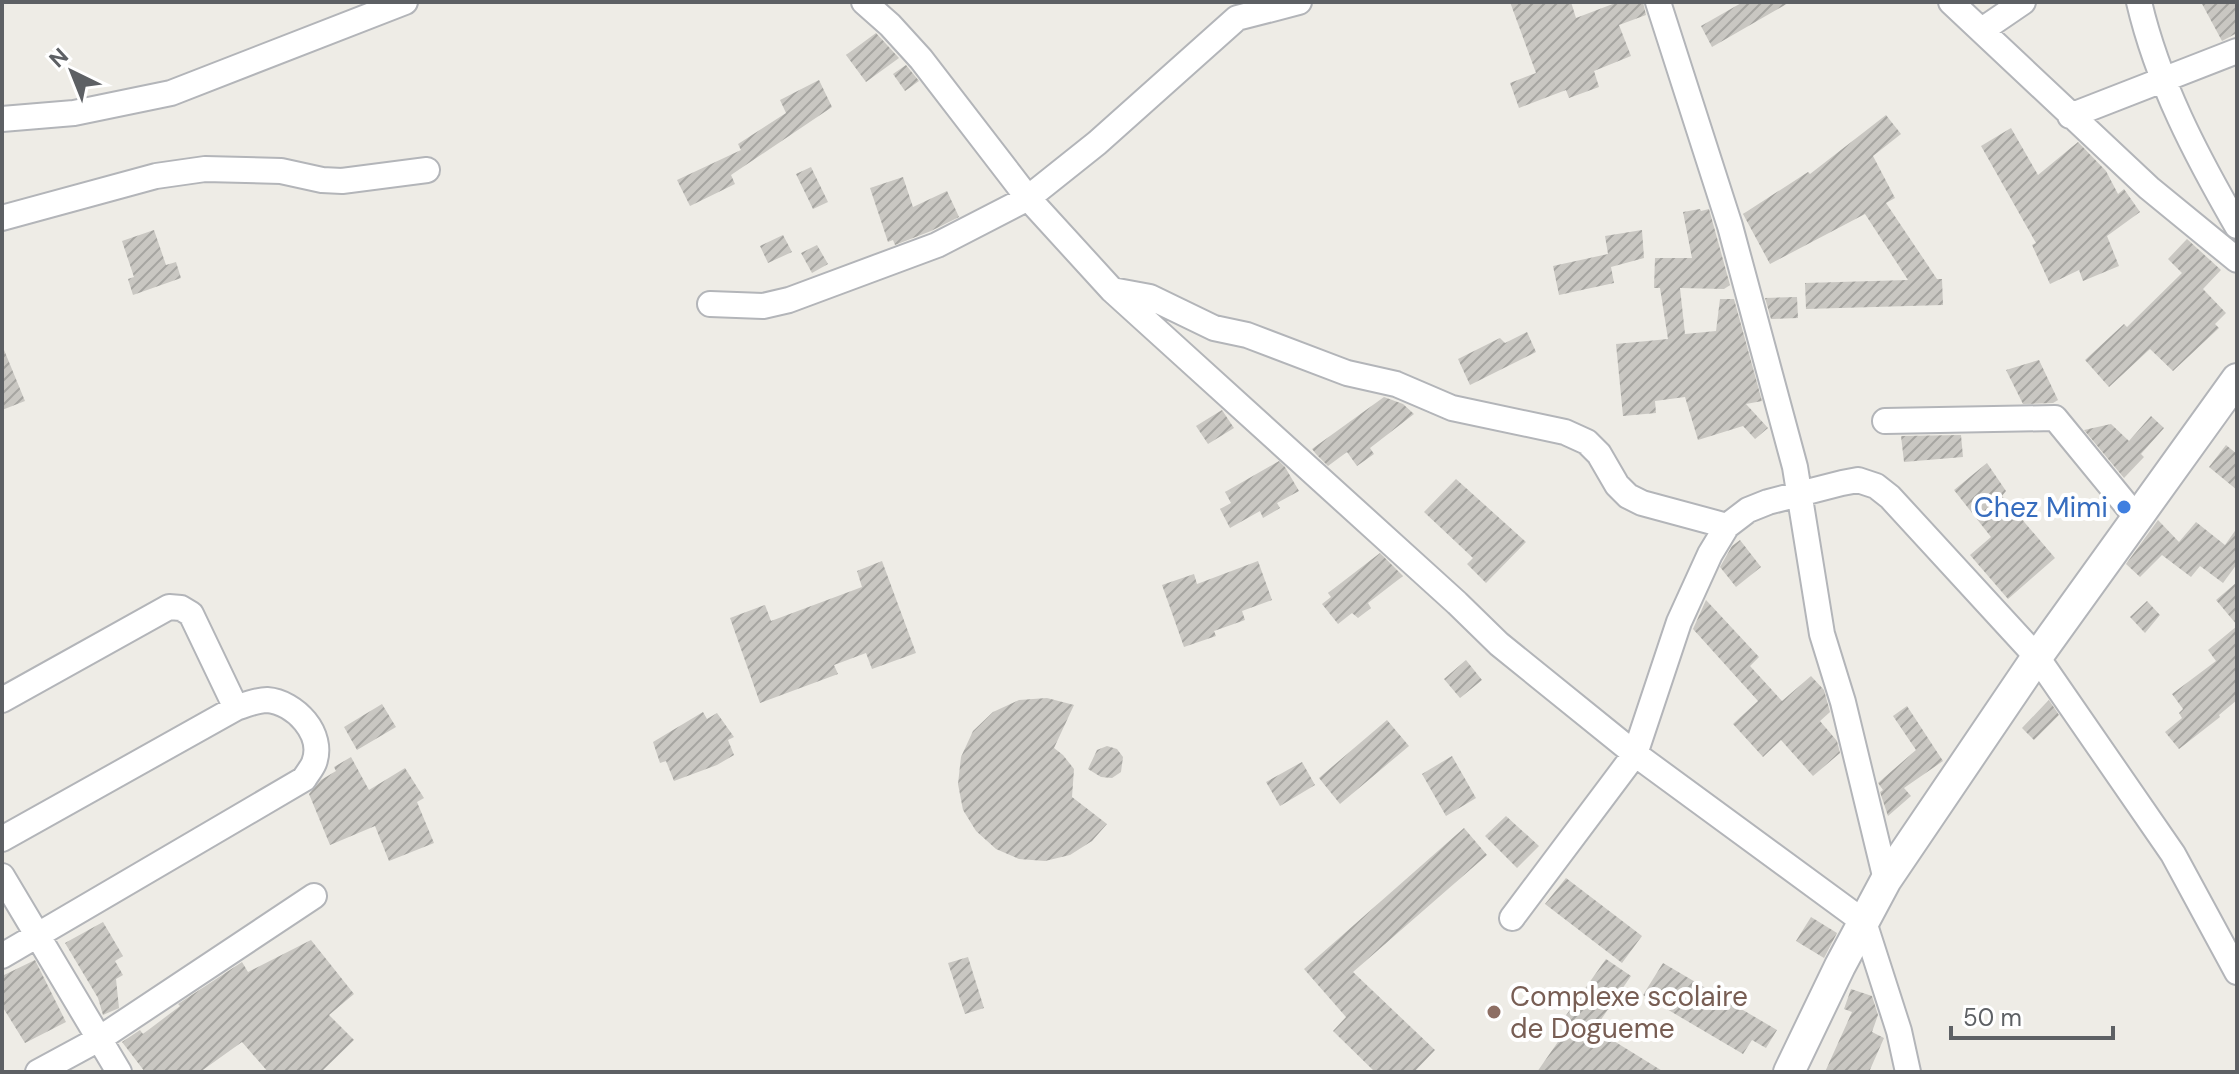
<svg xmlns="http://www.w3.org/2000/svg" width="2239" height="1074" viewBox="0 0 2239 1074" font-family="'DM Sans',sans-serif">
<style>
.building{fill:url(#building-hatch)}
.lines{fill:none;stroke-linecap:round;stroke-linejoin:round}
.minor-casing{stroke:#b3b5b9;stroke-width:28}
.tertiary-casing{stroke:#b3b5b9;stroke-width:34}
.minor{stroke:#fff;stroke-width:24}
.tertiary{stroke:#fff;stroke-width:30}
.shop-dot{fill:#3f7fe0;stroke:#fff;stroke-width:3}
.education-dot{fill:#8d6e63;stroke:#fff;stroke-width:3}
.labels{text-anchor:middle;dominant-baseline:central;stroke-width:8;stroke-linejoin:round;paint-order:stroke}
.shop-label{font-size:28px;fill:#366cbe;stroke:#fff;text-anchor:end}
.education-label{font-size:28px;fill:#785e54;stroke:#fff;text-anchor:start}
</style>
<defs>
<pattern id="building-hatch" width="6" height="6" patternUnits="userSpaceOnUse" patternTransform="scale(2)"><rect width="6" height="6" fill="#c9c7c2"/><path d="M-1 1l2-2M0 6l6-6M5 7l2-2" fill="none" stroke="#a6a5a1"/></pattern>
</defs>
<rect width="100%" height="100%" fill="#eeece6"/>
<path class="building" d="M 1510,2 L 1571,2 L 1576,18 L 1618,2 L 1643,2 L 1646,15 L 1619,25 L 1631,56 L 1594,71 L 1599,87 L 1569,98 L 1566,90 L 1519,108 L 1510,83 L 1536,73 Z
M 1743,2 L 1790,2 L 1712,47 L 1701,26 Z
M 2201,2 L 2237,2 L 2237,33 L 2222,41 Z
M 876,33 L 899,58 L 866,82 L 846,55 Z
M 906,65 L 919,81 L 905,91 L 893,74 Z
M 819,80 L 832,107 L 731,175 L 735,184 L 690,206 L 677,180 L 741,150 L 738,144 L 786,113 L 780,100 Z
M 1886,115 L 1901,134 L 1873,156 L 1895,198 L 1886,203 L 1937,279 L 1942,279 L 1943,305 L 1806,309 L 1805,283 L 1908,280 L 1865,214 L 1770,264 L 1743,214 L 1808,172 L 1810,174 Z
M 2011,128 L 2038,175 L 2078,142 L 2106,171 L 2118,194 L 2124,189 L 2140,212 L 2107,236 L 2119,266 L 2083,281 L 2079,270 L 2050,284 L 2032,245 L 2036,243 L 1981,146 Z
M 811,167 L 828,202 L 813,209 L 796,174 Z
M 903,177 L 913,207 L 947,191 L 959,217 L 931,231 L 895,245 L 893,240 L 888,242 L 870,188 Z
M 1700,209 L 1701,211 L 1709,209 L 1730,285 L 1724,289 L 1680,288 L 1685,334 L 1716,331 L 1720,299 L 1734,299 L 1762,401 L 1746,404 L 1768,428 L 1755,439 L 1743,426 L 1698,440 L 1685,397 L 1655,401 L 1656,413 L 1623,416 L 1616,344 L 1668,339 L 1660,288 L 1654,288 L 1655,258 L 1692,258 L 1683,212 Z
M 154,230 L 166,265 L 176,262 L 181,278 L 133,295 L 128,279 L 134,277 L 122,241 Z
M 1642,230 L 1644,258 L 1611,267 L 1614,283 L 1559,295 L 1553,266 L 1608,254 L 1605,236 Z
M 783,235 L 792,252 L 768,263 L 760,246 Z
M 2187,239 L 2221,270 L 2203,289 L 2226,313 L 2215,324 L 2219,328 L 2173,371 L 2150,349 L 2109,387 L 2085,360 L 2124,324 L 2127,327 L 2182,273 L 2168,259 Z
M 817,245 L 828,264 L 812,273 L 801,253 Z
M 1797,297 L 1798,318 L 1771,319 L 1765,298 Z
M 1527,332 L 1536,352 L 1470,385 L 1458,359 L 1500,338 L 1505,343 Z
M 2,345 L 25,401 L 2,410 Z
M 2039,360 L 2058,400 L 2053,403 L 2023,404 L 2006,370 Z
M 1384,397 L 1403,404 L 1414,414 L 1370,448 L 1374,454 L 1357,466 L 1347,452 L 1328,466 L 1316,454 L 1312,449 Z
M 1222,410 L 1234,428 L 1208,444 L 1196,426 Z
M 2151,416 L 2164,428 L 2141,454 L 2144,457 L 2124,478 L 2084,430 L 2111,424 L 2129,441 Z
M 1961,435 L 1963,457 L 1904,462 L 1901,436 Z
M 2226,445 L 2237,454 L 2237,490 L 2209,467 Z
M 1279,461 L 1285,467 L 1299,491 L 1277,503 L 1280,508 L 1263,518 L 1260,511 L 1230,528 L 1220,509 L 1231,503 L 1225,492 Z
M 1987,463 L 2006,491 L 2002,496 L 2055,558 L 2008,599 L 1970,555 L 1991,537 L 1954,490 Z
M 1456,479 L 1526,542 L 1486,583 L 1467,564 L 1473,558 L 1424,512 Z
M 2158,520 L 2179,542 L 2196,522 L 2225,545 L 2237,528 L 2237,564 L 2223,583 L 2200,566 L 2191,577 L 2162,555 L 2140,577 L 2126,564 Z
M 1740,540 L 1761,567 L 1736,587 L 1720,567 L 1732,546 Z
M 1380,553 L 1403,576 L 1368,603 L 1371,608 L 1358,618 L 1352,613 L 1338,624 L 1322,604 L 1331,597 L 1328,593 Z
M 882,561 L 916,653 L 872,669 L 866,653 L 834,665 L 838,674 L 760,703 L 730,618 L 765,605 L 771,621 L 862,587 L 857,571 Z
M 1258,561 L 1272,600 L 1242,611 L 1245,620 L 1214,631 L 1216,636 L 1184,647 L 1162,585 L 1194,574 L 1197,584 Z
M 2237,582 L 2237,625 L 2216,600 Z
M 1706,600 L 1759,657 L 1750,666 L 1782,701 L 1811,676 L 1824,690 L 1830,712 L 1820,721 L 1837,741 L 1840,753 L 1813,776 L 1781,740 L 1763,757 L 1733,724 L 1758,701 L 1693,629 Z
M 2147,601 L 2160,615 L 2145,633 L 2130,617 Z
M 2237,626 L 2237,700 L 2219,715 L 2220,717 L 2179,749 L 2165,732 L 2182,718 L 2179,713 L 2183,709 L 2172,694 L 2216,661 L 2208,650 Z
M 1466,660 L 1482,680 L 1460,698 L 1444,679 Z
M 1047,698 L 1074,705 L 1054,748 L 1063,755 L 1074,769 L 1072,797 L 1107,824 L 1092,841 L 1070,855 L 1045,861 L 1019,859 L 996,849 L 976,831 L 963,810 L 958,784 L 961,757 L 973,731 L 993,712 L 1019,700 Z
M 2049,700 L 2059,715 L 2034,740 L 2022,728 Z
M 382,704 L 396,727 L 357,750 L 344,727 Z
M 1907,706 L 1943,761 L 1904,788 L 1911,796 L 1888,816 L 1880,792 L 1883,790 L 1878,783 L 1916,750 L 1893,716 Z
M 703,712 L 707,719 L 717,713 L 734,737 L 728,740 L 734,755 L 717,765 L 674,781 L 666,761 L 660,763 L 653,742 Z
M 1387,720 L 1409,746 L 1340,804 L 1319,778 Z
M 1107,746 L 1117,749 L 1123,757 L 1121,772 L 1112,778 L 1101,777 L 1088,769 L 1097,750 Z
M 1452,756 L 1476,798 L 1446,816 L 1422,774 Z
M 351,757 L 369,790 L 405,768 L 424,798 L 417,802 L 434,843 L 389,861 L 375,826 L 330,845 L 309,794 L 321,780 L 336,771 L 334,767 Z
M 1302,762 L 1315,785 L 1280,806 L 1266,782 Z
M 1506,816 L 1539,846 L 1517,868 L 1485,836 Z
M 1464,828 L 1487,855 L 1353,972 L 1435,1050 L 1414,1072 L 1375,1072 L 1333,1031 L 1346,1017 L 1304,969 Z
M 1566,878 L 1642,936 L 1622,963 L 1545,904 Z
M 1811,917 L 1837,933 L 1824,958 L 1796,941 Z
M 103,922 L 123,956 L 115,961 L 123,975 L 116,979 L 119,1008 L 103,1015 L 98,998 L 65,943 Z
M 311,940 L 354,994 L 329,1015 L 354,1040 L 321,1072 L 268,1072 L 242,1042 L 200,1072 L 145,1072 L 122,1042 L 140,1030 L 143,1034 L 180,1006 L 178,1004 L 242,962 L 248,972 Z
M 968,957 L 984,1008 L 965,1014 L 948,963 Z
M 1606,959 L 1631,976 L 1598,1024 L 1612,1033 L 1609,1038 L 1664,1072 L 1537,1072 L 1569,1026 L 1562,1021 Z
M 35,960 L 66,1022 L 25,1043 L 2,1006 L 2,976 Z
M 1663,963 L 1777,1030 L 1766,1048 L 1752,1040 L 1743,1054 L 1643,995 Z
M 1851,989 L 1872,996 L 1878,1015 L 1872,1032 L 1884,1038 L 1869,1072 L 1825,1072 L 1852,1012 L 1844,1009 Z"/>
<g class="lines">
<g class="minor-casing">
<path id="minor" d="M 864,2 L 890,25 L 921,59 L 1028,198 L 1112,290 L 1457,603 L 1499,644 L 1635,754 L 1864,922 L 1899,1031 L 1908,1072
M 1658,2 L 1730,226 L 1795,467 L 1822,634 L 1843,702 L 1886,880
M 1951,2 L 2149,188 L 2237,260
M 2139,2 C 2158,83 2196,155 2237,226
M 1982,30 L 2023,2
M 2070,116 L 2237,51
M 2,119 L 74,113 L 171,93 L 405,2
M 2,218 L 156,176 L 205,169 L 281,171 L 322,180 L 342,181 L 427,170
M 1112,290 L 1150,297 L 1214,328 L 1247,335 L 1347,373 L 1396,384 L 1452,408 L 1565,432 L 1587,442 L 1599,454 L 1617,485 L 1628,496 L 1642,503 L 1727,526
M 710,304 L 763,306 L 789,300 L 937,245 L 1028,198 L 1097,143 L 1237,18 L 1299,2
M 1885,421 L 2055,418 L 2137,518
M 2,700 L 169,607 L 181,608 L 191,614 L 236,708
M 2,839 L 236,708 C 245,705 257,700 267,700 C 295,702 325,734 314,763 C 312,768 307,774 304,779 L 2,956
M 2,876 L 119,1072
M 1512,918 L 1635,754 L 1679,622 L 1710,554 L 1727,526 L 1748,510 L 1768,502 L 1842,483 L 1858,480 L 1876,486 L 1890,497 L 2037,657 L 2173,854 L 2237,972
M 38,1072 L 99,1039 L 314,896"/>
</g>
<g class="tertiary-casing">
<path id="tertiary" d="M 1789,1072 L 1840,966 L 1886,880 L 2037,657 L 2237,379"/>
</g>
<use href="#minor" class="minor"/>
<use href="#tertiary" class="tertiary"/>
</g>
<circle class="shop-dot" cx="2124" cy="507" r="8"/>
<circle class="education-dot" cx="1494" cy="1012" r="8"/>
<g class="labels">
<g class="shop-label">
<text x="2108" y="507">Chez Mimi</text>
</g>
<g class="education-label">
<text x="1510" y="996">Complexe scolaire<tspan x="1510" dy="32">de Dogueme</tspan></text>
</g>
</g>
<rect width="2239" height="1074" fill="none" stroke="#5d6064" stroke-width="8"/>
<g transform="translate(72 72) rotate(317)" stroke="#ffffff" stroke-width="6" paint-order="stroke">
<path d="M0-6L14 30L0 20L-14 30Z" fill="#5d6064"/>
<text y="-12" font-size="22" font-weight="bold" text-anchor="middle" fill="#5d6064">N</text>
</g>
<path d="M1951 1026v12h162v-12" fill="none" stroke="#5d6064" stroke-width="4"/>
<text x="1963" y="1026" font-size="24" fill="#5d6064" stroke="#ffffff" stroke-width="6" paint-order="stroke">50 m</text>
</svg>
